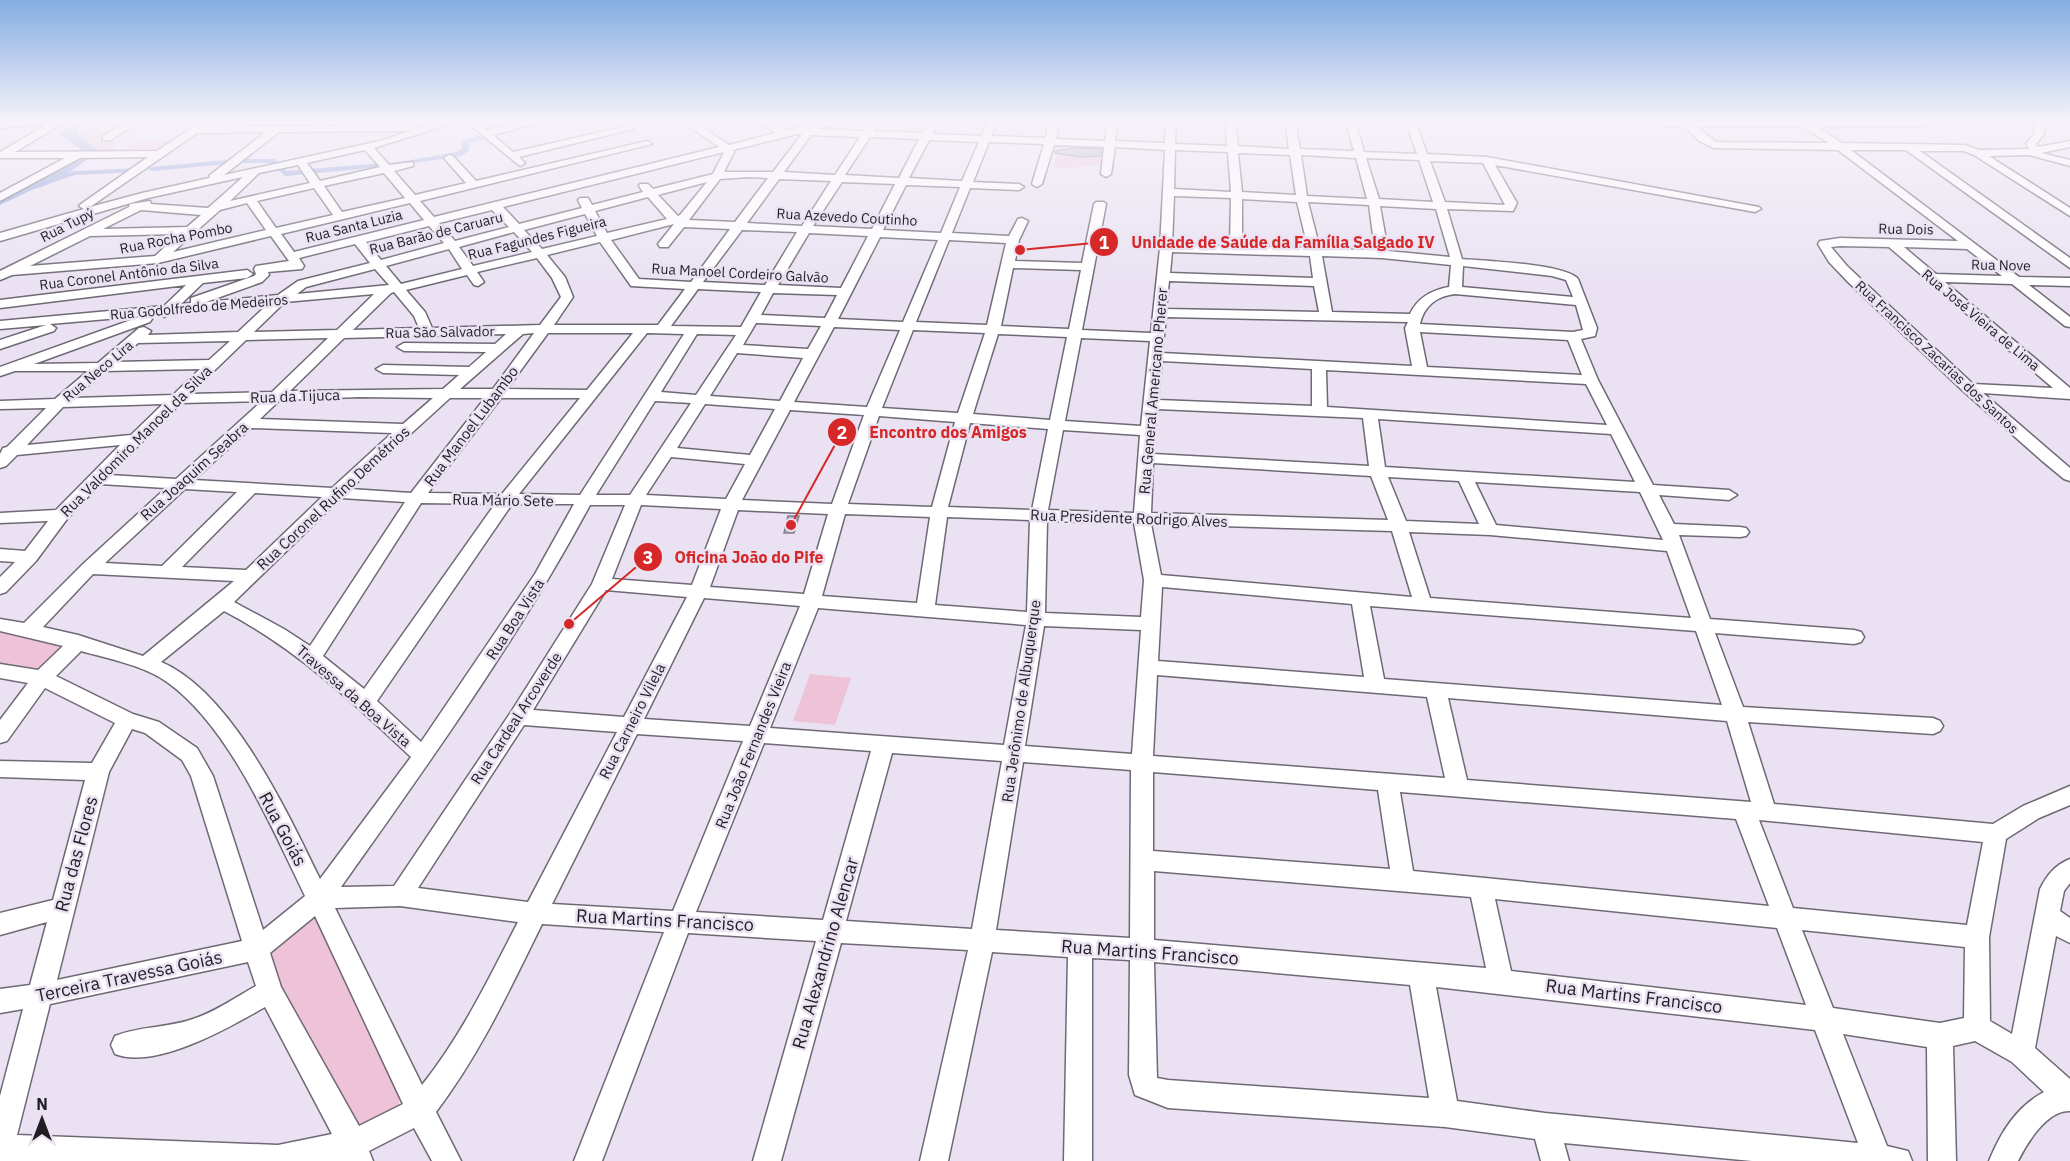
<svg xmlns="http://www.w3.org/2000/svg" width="2070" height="1161" viewBox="0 0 2070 1161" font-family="'IBM Plex Sans',sans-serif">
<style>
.green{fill:#eec2d7}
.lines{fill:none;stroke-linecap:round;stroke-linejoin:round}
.canal{fill:#8fa2da;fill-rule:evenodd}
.river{fill:#8fa2da;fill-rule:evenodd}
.building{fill:#adacbc;stroke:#81808e;stroke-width:1.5}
.minor-casing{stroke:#6f6875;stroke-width:3}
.minor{fill:#fff;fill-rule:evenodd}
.labels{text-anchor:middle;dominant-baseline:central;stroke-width:5;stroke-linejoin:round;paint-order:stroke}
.far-street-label{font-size:14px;fill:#211e23;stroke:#eae2f2}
.street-label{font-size:15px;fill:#211e23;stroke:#eae2f2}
.near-street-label{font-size:18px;fill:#211e23;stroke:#eae2f2}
.leader{fill:none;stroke:#d62828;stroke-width:2}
.callout-dot{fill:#d62828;stroke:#eae2f2;stroke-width:2}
.mark-label{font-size:18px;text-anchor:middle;font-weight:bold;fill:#fff}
.callout-label{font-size:16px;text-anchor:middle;font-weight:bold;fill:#d62828;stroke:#eae2f2;stroke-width:5;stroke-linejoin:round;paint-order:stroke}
</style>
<rect width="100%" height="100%" fill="#eae2f2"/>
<path class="green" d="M 92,120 L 131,120 L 96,141 L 123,141 L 107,152 L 94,152 L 96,149 L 88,145 L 82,137 Z
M 172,140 L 156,151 L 120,152 L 137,141 Z
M 1060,143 L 1106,146 L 1103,165 L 1053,169 Z
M 0,631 L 66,647 L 39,671 L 0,665 Z
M 810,674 L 851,678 L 835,725 L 793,721 Z
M 315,913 L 399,1094 L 399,1107 L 357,1131 L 280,991 L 269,957 Z"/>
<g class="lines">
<path class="canal" d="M 544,120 L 555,120 L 470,143 L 469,150 L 462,156 L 392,166 L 388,164 L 457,152 L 461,149 L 463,140 Z
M 240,159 L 275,159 L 287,171 L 382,163 L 386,165 L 382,167 L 285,176 L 270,163 L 243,163 L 239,161 Z
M 226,160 L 229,160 L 229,164 L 152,171 L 148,169 L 152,167 Z
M 138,168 L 141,168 L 141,172 L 75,175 L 36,188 L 0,205 L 0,199 L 30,184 L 74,171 Z"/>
<path class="river" d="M 72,120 L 84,120 L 77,132 L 97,150 C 87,162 42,193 28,189 L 26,186 L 28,183 L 72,158 L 82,150 L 60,135 Z"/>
</g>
<path class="building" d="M 1074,148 L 1101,149 L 1101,156 L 1080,157 L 1055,153 L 1055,151 Z
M 788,516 L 799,516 L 794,533 L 784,533 Z"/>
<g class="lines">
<g class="minor-casing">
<path id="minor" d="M 34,120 L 68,120 L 15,152 L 157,151 L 203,121 L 208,124 L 205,127 L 412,125 L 416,129 L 445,120 L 458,120 L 456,122 L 374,148 L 389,165 L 413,162 L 413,166 L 394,171 L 415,195 L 466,183 L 444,158 L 449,155 L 453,156 L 476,181 L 647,141 L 652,144 L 420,201 L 434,217 L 719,147 L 680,120 L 691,120 L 729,145 L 776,133 L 756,120 L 767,120 L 786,131 L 831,120 L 846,120 L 844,122 L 817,129 L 864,131 L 871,120 L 881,120 L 874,131 L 922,133 L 929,120 L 939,120 L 932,134 L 982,136 L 988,120 L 998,120 L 991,136 L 1046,138 L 1049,120 L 1059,120 L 1056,139 L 1105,141 L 1108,120 L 1118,120 L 1115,141 L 1165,143 L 1166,120 L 1176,120 L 1175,144 L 1227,146 L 1225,120 L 1235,120 L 1238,146 L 1289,149 L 1285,120 L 1295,120 L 1300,149 L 1354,151 L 1345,120 L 1355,120 L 1364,152 L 1417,154 L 1405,120 L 1415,120 L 1427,154 L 1487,157 L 1759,207 L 1761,209 L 1755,212 L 1495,165 L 1517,203 L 1513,211 L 1447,209 L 1462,259 C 1485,261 1566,264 1578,279 L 1597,328 L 1595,336 L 1581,339 L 1598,380 L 1653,485 L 1729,490 L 1737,495 L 1729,500 L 1659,495 L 1674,524 L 1740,527 L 1746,528 L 1749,532 L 1746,536 L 1740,537 L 1679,535 L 1710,619 L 1854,630 L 1861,632 L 1864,637 L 1861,642 L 1854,644 L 1715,633 L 1743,707 L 1933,718 L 1940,721 L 1943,726 L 1940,731 L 1933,734 L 1748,722 L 1774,804 L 1993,824 L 2023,806 L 2070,786 L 2070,805 L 2039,818 L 2006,839 L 1989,937 L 1990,1021 L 2012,1034 L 2040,889 C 2047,875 2055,865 2070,859 L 2070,883 L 2064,891 L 2060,911 L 2070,918 L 2070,943 L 2056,936 L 2035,1048 L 2070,1079 L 2070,1111 C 2047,1110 2027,1143 2018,1161 L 1989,1161 C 2001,1132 2016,1107 2044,1092 L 2012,1062 L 1975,1041 L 1953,1046 L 1956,1161 L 1928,1161 L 1927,1047 L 1843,1034 L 1887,1146 L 1908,1151 L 1912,1161 L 1752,1161 L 1564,1143 L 1569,1161 L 1541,1161 L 1535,1139 L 1445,1127 L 1168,1108 L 1135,1095 L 1129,1075 L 1130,960 L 1092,958 L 1092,1161 L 1064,1161 L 1068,957 L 992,952 L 948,1161 L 920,1161 L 968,950 L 841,943 L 781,1161 L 753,1161 L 816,941 L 688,933 L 602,1161 L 574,1161 L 664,932 L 542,924 C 510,989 480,1054 436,1112 L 461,1161 L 432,1161 L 414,1128 L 369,1151 L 373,1161 L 0,1161 L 0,1096 L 23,1009 L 0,1013 L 0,989 L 30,985 L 47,922 L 0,935 L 0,913 L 53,900 L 85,780 L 0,777 L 0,761 L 92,763 L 115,723 L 45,688 L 7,741 L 0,743 L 0,720 L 28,683 L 0,678 L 0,664 L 38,670 L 63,646 L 0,631 L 0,619 L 24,623 L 83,564 L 166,488 L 100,484 L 67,519 L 36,561 L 6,592 L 0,594 L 0,577 L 15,562 L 0,561 L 0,549 L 25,551 L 48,521 L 0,523 L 0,513 L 56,510 L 120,445 L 17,455 L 6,466 L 0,468 L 0,454 L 3,448 L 7,447 L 46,408 L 0,409 L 0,401 L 55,399 L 88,371 L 15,371 L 0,376 L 0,367 L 142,316 L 50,324 L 56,328 L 54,331 L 0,349 L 0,340 L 46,325 L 0,329 L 0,321 L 164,306 L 186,285 L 0,308 L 0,300 L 247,270 L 253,274 L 247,278 L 203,283 L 181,304 L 191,303 L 191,298 L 254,276 L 256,274 L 254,269 L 256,266 L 289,261 L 271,236 L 158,263 L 12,275 L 0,280 L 0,271 L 129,207 L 130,204 L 150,201 L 151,204 L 208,208 L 243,177 L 148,198 L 0,241 L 0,233 L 84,209 L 79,206 L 81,204 L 148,157 L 80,158 L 0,201 L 0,193 L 65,158 L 0,158 L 0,152 L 48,124 L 0,128 L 0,122 ZM 410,131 L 384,140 L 224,175 L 279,132 ZM 266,132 L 210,175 L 209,178 L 142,193 L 90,207 L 197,133 ZM 797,134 L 802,134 L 773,172 L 724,172 L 734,152 L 733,150 ZM 811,135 L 860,137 L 835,175 L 784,172 ZM 870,137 L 919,139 L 899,178 L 845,175 ZM 929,140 L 979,142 L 962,181 L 909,178 ZM 989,142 L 1044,144 L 1032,184 L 1037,187 L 1042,184 L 1054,145 L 1104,147 L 1101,174 L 1106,177 L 1111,174 L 1115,147 L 1165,150 L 1160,248 L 1151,333 L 1082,330 L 1106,204 L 1104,202 L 1096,202 L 1094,204 L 1082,263 L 1015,261 L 1019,240 L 1028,221 L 1022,218 L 1018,219 L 1009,236 L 952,233 L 970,188 L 1019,190 L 1024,187 L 1019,184 L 973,182 ZM 365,150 L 380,167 L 320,181 L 307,163 ZM 1175,150 L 1228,152 L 1231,192 L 1174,189 ZM 724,152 L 713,174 L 653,189 L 648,184 L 640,184 L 639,186 L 643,192 L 592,205 L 588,198 L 580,198 L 578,200 L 582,208 L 519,224 L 503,207 ZM 1238,153 L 1290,155 L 1296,195 L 1242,192 ZM 1301,155 L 1356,158 L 1367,199 L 1307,196 ZM 1366,158 L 1419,160 L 1433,202 L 1379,199 ZM 1430,161 L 1483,163 L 1505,205 L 1445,202 ZM 298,165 L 310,183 L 230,201 L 259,173 ZM 384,173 L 405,198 L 342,212 L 324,186 ZM 748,177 L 768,178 L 735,222 L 689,220 L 720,179 ZM 779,179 L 831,181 L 802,226 L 747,223 ZM 707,182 L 680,215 L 678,216 L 658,195 ZM 842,182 L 895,184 L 872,229 L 813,226 ZM 906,185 L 960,187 L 941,233 L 883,230 ZM 314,188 L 333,215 L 276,228 L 257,201 ZM 1174,196 L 1231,198 L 1230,246 L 1172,245 ZM 648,197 L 667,219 L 607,233 L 595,211 ZM 1242,199 L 1297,202 L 1308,248 L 1242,246 ZM 1308,202 L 1369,205 L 1375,250 L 1320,249 ZM 247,203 L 266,230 L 173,252 L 220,210 ZM 410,203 L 424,220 L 294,252 L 281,234 ZM 1380,206 L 1436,209 L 1450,257 L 1388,251 ZM 141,210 L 201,215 L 187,227 L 103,229 ZM 492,210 L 509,227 L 455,241 L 439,223 ZM 585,214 L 597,236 L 542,249 L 524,230 ZM 674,224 L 658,244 L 660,247 L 668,247 L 684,227 L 730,229 L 691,282 L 639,279 L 611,240 ZM 429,226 L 444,243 L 381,260 L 366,242 ZM 742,230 L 797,232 L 765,285 L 703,282 ZM 514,232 L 532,252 L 473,266 L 459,247 ZM 809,233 L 868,236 L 841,288 L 778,285 ZM 179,234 L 155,256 L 30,266 L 90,236 ZM 880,237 L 938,240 L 903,322 L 838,319 ZM 949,240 L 1006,243 L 987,325 L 916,322 ZM 600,242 L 631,286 L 685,289 L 658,325 L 554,325 L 573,297 L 565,277 L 547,255 ZM 355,244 L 370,263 L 298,281 L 278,295 L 206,302 L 262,282 L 269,275 L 268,272 L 302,269 L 304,266 L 299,258 ZM 449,249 L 462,269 L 401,284 L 386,266 ZM 1172,252 L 1310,256 L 1313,278 L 1170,273 ZM 1322,256 L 1382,258 L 1451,265 L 1449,287 C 1432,290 1418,297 1410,314 L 1332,312 ZM 537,258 L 552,278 L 561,297 L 540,325 L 432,328 L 425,312 L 406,290 L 467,275 L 474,285 L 478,286 L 484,282 L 477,272 ZM 1463,266 L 1552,276 L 1566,280 L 1573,297 L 1462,287 ZM 1013,268 L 1081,270 L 1069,329 L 1001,326 ZM 375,269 L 389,285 L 297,294 L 306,287 ZM 1169,281 L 1314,286 L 1319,312 L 1166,309 ZM 698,289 L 761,292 L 741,327 L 671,326 ZM 394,292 L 414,316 L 419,328 L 353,330 L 391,293 ZM 773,293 L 837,295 L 825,318 L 761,315 ZM 374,294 L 337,330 L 254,332 L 285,302 ZM 1455,294 L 1576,305 L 1583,330 L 1573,332 L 1420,324 C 1424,306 1437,296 1455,294 ZM 268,304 L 238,332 L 148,335 L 151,331 L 144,327 L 139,328 L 98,363 L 34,364 L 150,322 L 152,319 L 146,315 L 158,314 L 164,317 L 172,313 ZM 1166,317 L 1408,322 L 1405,328 L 1412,366 L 1162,353 ZM 756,323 L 821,326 L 808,349 L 743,345 ZM 834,327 L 900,330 L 867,407 L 794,402 ZM 913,330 L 985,333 L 958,413 L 882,408 ZM 1420,332 L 1568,340 L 1582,375 L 1427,367 ZM 534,333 L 493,389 L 460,389 L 523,334 ZM 548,333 L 633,333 L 587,390 L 507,389 ZM 647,333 L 684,334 L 580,495 L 519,494 ZM 506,334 L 495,344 L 404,343 L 397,347 L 404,351 L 486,352 L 469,367 L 383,365 L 376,369 L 383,373 L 459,375 L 443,389 L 290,391 L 344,338 ZM 697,334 L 736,335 L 696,395 L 661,392 ZM 998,334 L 1067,337 L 1050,420 L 973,414 ZM 328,338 L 272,392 L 190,394 L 246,340 ZM 1081,338 L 1150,341 L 1141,426 L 1065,421 ZM 230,341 L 209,360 L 116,362 L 138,343 ZM 737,353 L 803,358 L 780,401 L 710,396 ZM 1162,361 L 1312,369 L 1312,406 L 1158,400 ZM 200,369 L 173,395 L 74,398 L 105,371 ZM 1326,370 L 1586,384 L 1607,425 L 1327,407 ZM 360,397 L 433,398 L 403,424 L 260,419 L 280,400 ZM 450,398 L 485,398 L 411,493 L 350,489 ZM 501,398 L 580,398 L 502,494 L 428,493 ZM 262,401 L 176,479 L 109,475 L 181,403 ZM 655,401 L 691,403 L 630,495 L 596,495 ZM 163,404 L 131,435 L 27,445 L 63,407 ZM 705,404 L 775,409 L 750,455 L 677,448 ZM 1157,409 L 1363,418 L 1369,466 L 1153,454 ZM 790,410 L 864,415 L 832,504 L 742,500 ZM 879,416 L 955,422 L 932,507 L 848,504 ZM 1378,419 L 1611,434 L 1635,482 L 1385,467 ZM 970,423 L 1048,429 L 1032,510 L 948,507 ZM 251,428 L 392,433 L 332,488 L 194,480 ZM 1063,430 L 1140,435 L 1134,513 L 1048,510 ZM 671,457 L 745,464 L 726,499 L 646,495 ZM 1153,463 L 1371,476 L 1388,520 L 1151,513 ZM 1388,477 L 1459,481 L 1479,524 L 1406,521 ZM 1475,482 L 1640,492 L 1663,540 L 1496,525 ZM 185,489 L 237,492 L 162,566 L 105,563 ZM 255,493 L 322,497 L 246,570 L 182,567 ZM 341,498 L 405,502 L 310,646 L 284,629 L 234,602 ZM 421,503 L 495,504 L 364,689 L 323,656 ZM 512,504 L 574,504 L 535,574 L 421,742 L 377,701 ZM 590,505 L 625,505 L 592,584 L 511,712 L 394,886 L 341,887 C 429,763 518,639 590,505 ZM 641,505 L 721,509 L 692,585 L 612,579 ZM 738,510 L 828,514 L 804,594 L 710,587 ZM 845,514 L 930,517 L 917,603 L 822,596 ZM 947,517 L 1030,520 L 1027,612 L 935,605 ZM 1047,521 L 1134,523 L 1144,580 L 1141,617 L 1045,613 ZM 1151,524 L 1392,531 L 1412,597 L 1161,575 ZM 1409,532 L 1490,535 L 1667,551 L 1691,618 L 1430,598 ZM 93,574 L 234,581 L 143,656 L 78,635 L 43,627 ZM 1162,587 L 1352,604 L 1364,677 L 1158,661 ZM 606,590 L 687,597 L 624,717 L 533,710 ZM 704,598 L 800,606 L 750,726 L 644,719 ZM 1370,606 L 1696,631 L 1722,705 L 1384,679 ZM 818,608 L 1026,625 L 1004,745 L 770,728 ZM 224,611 C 295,648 353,702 411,757 L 320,879 C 287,812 232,692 161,662 ZM 1044,626 L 1141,630 L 1132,754 L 1025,746 ZM 81,651 C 109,659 143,665 167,682 C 229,726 272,828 305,896 L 263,930 L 213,776 L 197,748 L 159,722 L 133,714 L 56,676 ZM 1157,675 L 1427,697 L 1445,778 L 1153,756 ZM 1448,698 L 1727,721 L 1751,802 L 1467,780 ZM 524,725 L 617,732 L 528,902 L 418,888 ZM 132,729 L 145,733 L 182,760 L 191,776 L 242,941 L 57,980 L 109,772 ZM 637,734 L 743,741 L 673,911 L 552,904 ZM 764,743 L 871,751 L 823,920 L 696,912 ZM 892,753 L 1002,761 L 972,929 L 846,921 ZM 1023,762 L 1131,770 L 1130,938 L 996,930 ZM 1153,772 L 1378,790 L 1390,869 L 1153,851 ZM 1400,792 L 1736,819 L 1769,906 L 1413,871 ZM 1759,820 L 1983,842 L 1967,925 L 1793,908 ZM 1154,871 L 1471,897 L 1486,968 L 1154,940 ZM 1495,899 L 1777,928 L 1806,1005 L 1511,971 ZM 400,906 L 518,922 C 489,978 462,1035 422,1085 L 335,908 ZM 315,916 L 403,1104 L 359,1126 L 281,987 L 270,953 ZM 1802,930 L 1965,947 L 1964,1018 L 1940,1023 L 1833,1008 ZM 248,962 L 256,986 C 236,997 215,1012 193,1019 C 168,1028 139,1026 115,1036 L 111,1045 L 115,1054 C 156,1070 230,1027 265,1007 L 332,1134 L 278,1145 L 17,1135 L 50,1004 ZM 1154,962 L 1410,985 L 1429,1098 L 1168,1080 L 1157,1078 ZM 1436,987 L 1815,1030 L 1858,1143 L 1545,1113 L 1457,1101 Z
M 131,120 L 142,120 L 111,140 L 103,140 L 103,136 Z
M 464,120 L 474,120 L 487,130 L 529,120 L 544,120 L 542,122 L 493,135 L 513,152 L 628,126 L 633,129 L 519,157 L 525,163 L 520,166 Z
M 1647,120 L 1927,120 L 1925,125 L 1915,127 L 1818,127 L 1842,143 L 1965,145 L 1979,150 L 2029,149 L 2026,144 L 2034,134 L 2035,120 L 2045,120 L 2044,134 L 2036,144 L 2038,147 L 2070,141 L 2070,147 L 2041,153 L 2070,160 L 2070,166 L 2029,155 L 1989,156 L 2070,208 L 2070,216 L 1974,155 L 1964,151 L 1920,151 L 2070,258 L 2070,268 L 1906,150 L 1851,150 L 2019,277 L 2070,278 L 2070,286 L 2029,285 L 2070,317 L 2070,327 L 2065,326 L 2012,284 L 1945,282 L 2070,388 L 2070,399 L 1983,393 L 2070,468 L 2070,481 L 2064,479 L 2041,460 L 1963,391 L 1848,282 L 1829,262 L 1818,244 L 1820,241 L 1840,238 L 1958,241 L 1838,150 L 1714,148 L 1699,141 L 1685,127 L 1668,127 ZM 1697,127 L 1802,127 L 1829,143 L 1716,142 ZM 1840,246 L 1889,247 L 2053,388 L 1973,384 L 1847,266 L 1831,247 ZM 1904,247 L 1967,249 L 2002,276 L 1936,274 Z"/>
</g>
<use href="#minor" class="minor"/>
</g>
<linearGradient id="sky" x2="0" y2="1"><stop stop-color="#84ade2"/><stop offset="0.43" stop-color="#f6f2f9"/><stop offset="1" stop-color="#f6f2f9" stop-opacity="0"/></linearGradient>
<rect width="2070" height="282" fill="url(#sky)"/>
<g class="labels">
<g class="far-street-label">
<text transform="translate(847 217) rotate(3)">Rua Azevedo Coutinho</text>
<text transform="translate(67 225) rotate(-27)">Rua Tupý</text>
<text transform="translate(354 226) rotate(-14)">Rua Santa Luzia</text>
<text transform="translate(1906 229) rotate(1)">Rua Dois</text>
<text transform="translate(436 233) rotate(-14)">Rua Barão de Caruaru</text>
<text transform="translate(176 238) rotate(-11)">Rua Rocha Pombo</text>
<text transform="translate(537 238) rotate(-14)">Rua Fagundes Figueira</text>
<text transform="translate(2001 265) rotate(1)">Rua Nove</text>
<text transform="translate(740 273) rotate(3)">Rua Manoel Cordeiro Galvão</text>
<text transform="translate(129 274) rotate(-7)">Rua Coronel Antônio da Silva</text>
<text transform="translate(199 307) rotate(-5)">Rua Godolfredo de Medeiros</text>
<text transform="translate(1981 320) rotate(40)">Rua José Vieira de Lima</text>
<text transform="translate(440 332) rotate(-1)">Rua São Salvador</text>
<text transform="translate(1937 357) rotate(43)">Rua Francisco Zacarias dos Santos</text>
<text transform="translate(98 371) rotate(-40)">Rua Neco Lira</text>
</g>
<g class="street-label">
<text transform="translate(1153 391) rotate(-85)">Rua General Americano Pherer</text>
<text transform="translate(295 396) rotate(-2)">Rua da Tijuca</text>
<text transform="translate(471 426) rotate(-53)">Rua Manoel Lubambo</text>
<text transform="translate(136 441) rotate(-45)">Rua Valdomiro Manoel da Silva</text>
<text transform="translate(194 471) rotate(-42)">Rua Joaquim Seabra</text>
<text transform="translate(333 498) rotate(-43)">Rua Coronel Rufino Demétrios</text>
<text transform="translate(503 500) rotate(1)">Rua Mário Sete</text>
<text transform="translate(1129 518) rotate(2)">Rua Presidente Rodrigo Alves</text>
<text transform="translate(515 619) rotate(-57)">Rua Boa Vista</text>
<text transform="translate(354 696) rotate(41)">Travessa da Boa Vista</text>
<text transform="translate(1021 701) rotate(-82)">Rua Jerônimo de Albuquerque</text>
<text transform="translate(516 718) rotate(-57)">Rua Cardeal Arcoverde</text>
<text transform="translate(632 721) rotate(-63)">Rua Carneiro Vilela</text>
<text transform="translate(753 745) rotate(-68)">Rua João Fernandes Vieira</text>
</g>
<g class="near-street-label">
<text transform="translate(283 829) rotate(62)">Rua Goiás</text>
<text transform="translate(76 854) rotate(-75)">Rua das Flores</text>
<text transform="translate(665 920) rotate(3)">Rua Martins Francisco</text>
<text transform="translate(1150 952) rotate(4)">Rua Martins Francisco</text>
<text transform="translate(825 953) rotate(-74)">Rua Alexandrino Alencar</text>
<text transform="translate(129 976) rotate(-12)">Terceira Travessa Goiás</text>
<text transform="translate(1634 996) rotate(7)">Rua Martins Francisco</text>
</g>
</g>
<path class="leader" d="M1020 250L1104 242M791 525L842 432M569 624L648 557"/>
<g class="callout-dot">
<circle cx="1020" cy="250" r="6"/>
<circle cx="791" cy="525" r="6"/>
<circle cx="569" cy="624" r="6"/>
<circle cx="1104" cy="242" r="15"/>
<circle cx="842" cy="432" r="15"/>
<circle cx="648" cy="557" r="15"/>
</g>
<g class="mark-label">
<text x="1104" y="249">1</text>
<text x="842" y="439">2</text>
<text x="648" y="564">3</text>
</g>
<g class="callout-label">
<text x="1283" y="248">Unidade de Saúde da Família Salgado IV</text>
<text x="948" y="438">Encontro dos Amigos</text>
<text x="749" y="563">Oficina João do Pife</text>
</g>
<g transform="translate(42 1119)" stroke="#eae2f2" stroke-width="4.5" paint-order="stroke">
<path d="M0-4.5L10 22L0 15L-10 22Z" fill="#211e23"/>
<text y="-9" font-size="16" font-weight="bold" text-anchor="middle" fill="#211e23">N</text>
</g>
</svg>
